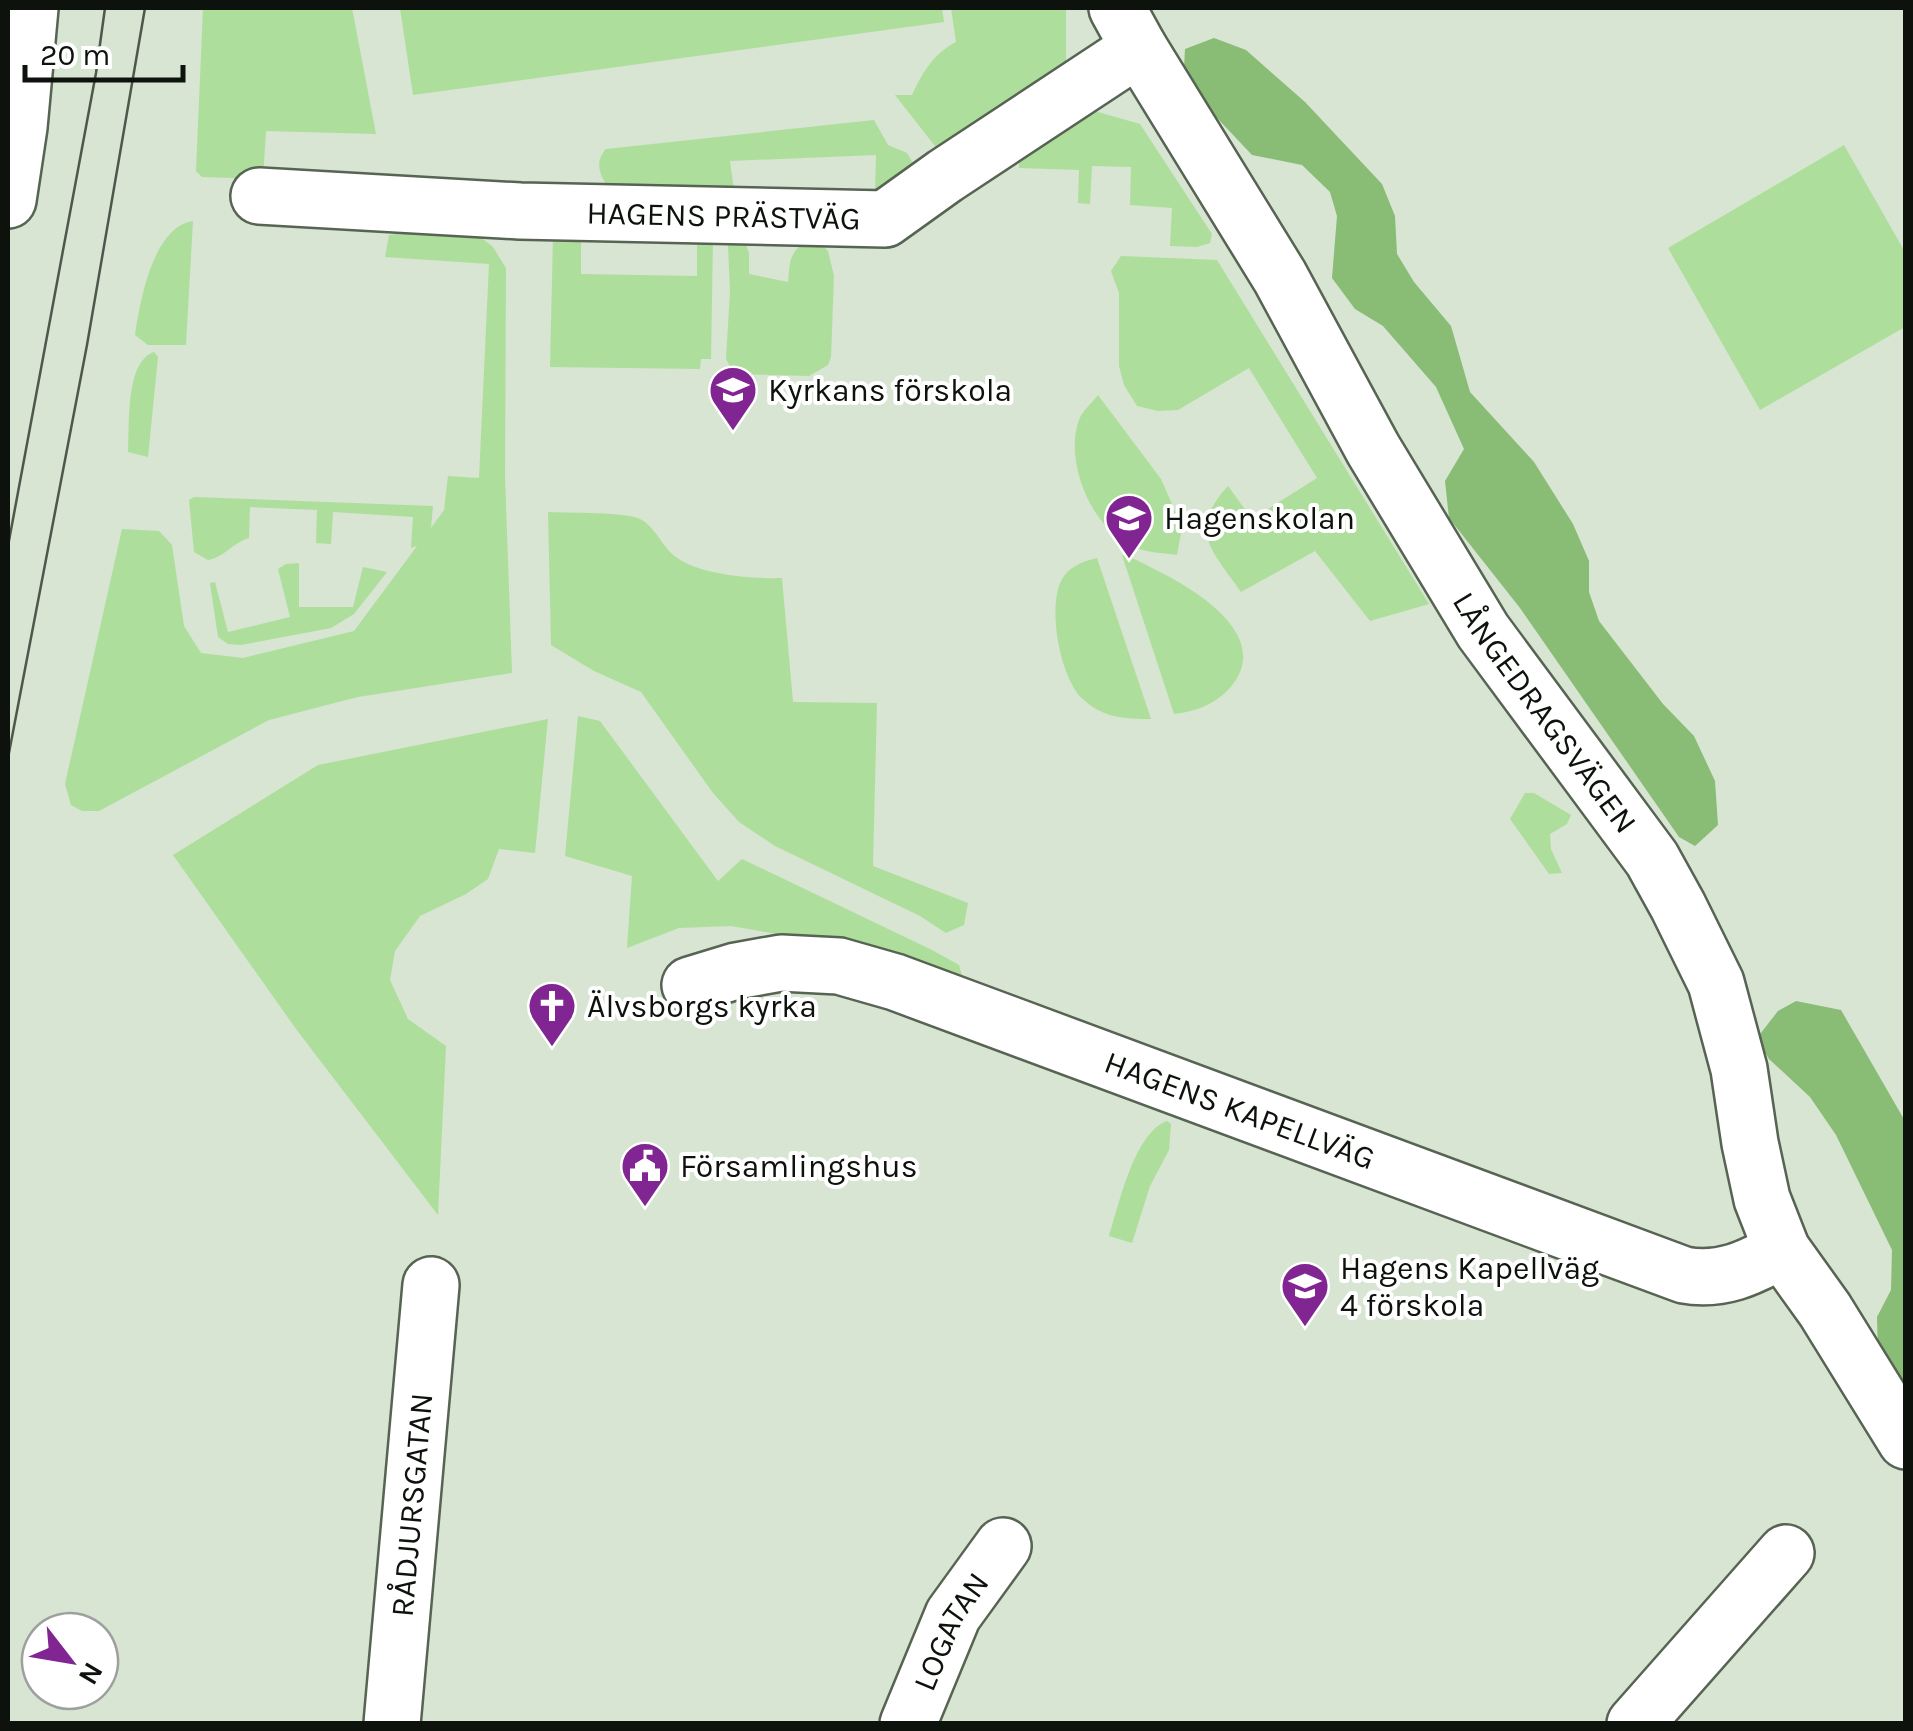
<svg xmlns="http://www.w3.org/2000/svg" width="1913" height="1731" viewBox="0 0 1913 1731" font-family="Karla,sans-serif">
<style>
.green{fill:#aede9c}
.forest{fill:#89bc75}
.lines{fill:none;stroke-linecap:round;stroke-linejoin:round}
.minor-casing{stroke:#576353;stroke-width:60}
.minor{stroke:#fff;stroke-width:55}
.tram{stroke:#4f574c;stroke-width:2.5}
.labels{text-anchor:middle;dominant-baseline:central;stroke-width:8;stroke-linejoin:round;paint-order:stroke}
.street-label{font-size:32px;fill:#0d120c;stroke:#fff}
.poi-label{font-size:32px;fill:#0d120c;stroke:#fff;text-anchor:start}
</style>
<rect width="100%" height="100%" fill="#d7e5d2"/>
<path class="green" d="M 203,8 L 352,8 L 376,134 L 266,131 L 263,179 L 202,177 L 196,171 Z
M 400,8 L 942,8 L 944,22 L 413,95 Z
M 951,8 L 1066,8 L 1066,68 L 942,155 L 895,95 L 912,95 C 923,72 933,54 956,42 Z
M 1098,112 L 1140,124 L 1212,234 L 1210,243 L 1197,247 L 1170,246 L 1172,208 L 1130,205 L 1131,167 L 1092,166 L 1090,204 L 1078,203 L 1079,170 L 1019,168 L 1019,161 L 1026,154 L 1085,113 Z
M 874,120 L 888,145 L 907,153 L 917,170 L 875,193 L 876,155 L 730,161 L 734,190 L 608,188 C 600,174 594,163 606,149 Z
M 1844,145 L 1905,252 L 1905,327 L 1760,410 L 1668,248 Z
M 193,221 L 186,345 L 148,345 L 135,335 C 140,301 153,227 193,221 Z
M 404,233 L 478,235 L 493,247 L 506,268 L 505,476 L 512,673 L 358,697 L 269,720 L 99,811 L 82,811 L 71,805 L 65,784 L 122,529 L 159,531 L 172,545 L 184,626 L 201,653 L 243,658 L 354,631 L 417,546 L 411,548 L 413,517 L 333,512 L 331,544 L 316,543 L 317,510 L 250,507 L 249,538 C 232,543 225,557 208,560 L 194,552 L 189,500 L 194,497 L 433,506 L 431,528 L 444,510 L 448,476 L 479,478 L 489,264 L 385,257 L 389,235 Z
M 735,235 L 744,239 L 749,253 L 749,274 L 788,282 C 790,264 788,253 806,242 L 822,245 L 828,251 L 834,276 L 831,357 L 828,365 L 809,376 L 734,374 L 726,359 L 730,291 L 728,246 Z
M 553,236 L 581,236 L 581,274 L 697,276 L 697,238 L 713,238 L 711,359 L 701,359 L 700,369 L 550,367 Z
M 1121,256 L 1217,260 L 1429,604 L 1370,621 L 1315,551 L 1241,592 C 1212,550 1187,531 1228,486 L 1252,519 L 1317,478 L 1249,368 L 1178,410 L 1158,411 L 1137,406 L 1124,385 L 1119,366 L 1119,293 L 1111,271 Z
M 154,352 L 158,357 L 148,457 L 128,452 C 130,424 125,362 154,352 Z
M 1098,395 L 1161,479 L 1182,527 L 1177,555 C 1165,553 1151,553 1139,549 C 1094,535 1063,463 1079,420 C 1082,411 1092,403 1098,395 Z
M 548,512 C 567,513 627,512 640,519 C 654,526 660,542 671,553 C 694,575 752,579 782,578 L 793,702 L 877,703 L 873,866 L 968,903 L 964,925 L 946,933 L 920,916 L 775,846 L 739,822 L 713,793 L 641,692 L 594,671 L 551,645 Z
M 1122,555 C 1135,558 1146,565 1158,571 C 1198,591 1275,638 1229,689 C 1215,704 1195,712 1174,714 Z
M 1097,558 L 1151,719 C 1127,719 1104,718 1085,701 C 1060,682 1045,602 1064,576 C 1072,565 1085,561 1097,558 Z
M 299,563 L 299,607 L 353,607 L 363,567 L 387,572 L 354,614 L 331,628 L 241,645 L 228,644 L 218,637 L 210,583 L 215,582 L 228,632 L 290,617 L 278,569 L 286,564 Z
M 578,716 L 600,721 L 718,881 L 742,859 L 932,950 L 959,965 L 966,989 L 845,946 L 731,926 L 679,928 L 627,948 L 632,876 L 565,856 Z
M 548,719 L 535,853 L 499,849 L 488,879 L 466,894 L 420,916 L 395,951 L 390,980 L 408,1019 L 446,1046 L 438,1215 L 296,1029 L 173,855 L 318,765 Z
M 1525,793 L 1534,793 L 1571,815 L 1567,824 L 1550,834 L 1551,849 L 1562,873 L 1549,874 L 1510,819 Z
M 1167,1121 L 1171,1124 L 1169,1150 L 1150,1186 L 1132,1243 L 1109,1236 C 1119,1205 1134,1133 1167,1121 Z"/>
<path class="forest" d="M 1214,38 L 1246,50 L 1305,102 L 1382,184 L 1395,216 L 1397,254 L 1414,282 L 1451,326 L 1470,392 L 1534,462 L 1573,524 L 1589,561 L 1589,592 L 1599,621 L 1663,704 L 1694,736 L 1715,781 L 1718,825 L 1695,846 L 1679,837 L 1520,608 L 1449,518 L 1445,481 L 1464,449 L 1436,387 L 1383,326 L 1355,309 L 1332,278 L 1337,216 L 1330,192 L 1302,165 L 1252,155 L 1202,102 L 1184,68 L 1185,49 Z
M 1796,1001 L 1841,1010 L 1905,1121 L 1905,1406 L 1878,1354 L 1877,1317 L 1891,1290 L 1892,1250 L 1836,1135 L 1810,1097 L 1769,1059 L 1757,1038 L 1778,1011 Z"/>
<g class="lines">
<g class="minor-casing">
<g id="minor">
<path id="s1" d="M 1117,8 L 1139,48 L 1280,277 L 1373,449 L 1483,631 L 1652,859 L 1678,906 L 1716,983 L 1739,1069 L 1750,1143 L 1762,1199 L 1782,1250 L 1825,1310 L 1906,1441"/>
<path id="s2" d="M 259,196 L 520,211 L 885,219 L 945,176 L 1139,48"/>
<path d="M 8,200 L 19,127 L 30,8"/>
<path id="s3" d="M 690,985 L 736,971 L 781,963 L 839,966 L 895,982 L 1684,1275 C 1721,1282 1750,1268 1782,1250"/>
<path id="s4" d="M 392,1724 L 431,1285"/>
<path id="s5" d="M 908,1724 L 953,1615 L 1003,1546"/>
<path d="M 1635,1724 L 1786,1553"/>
</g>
</g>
<use href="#minor" class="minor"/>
<path class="tram" d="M 8,546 L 96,73 L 105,8
M 8,758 L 87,345 L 145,8"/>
</g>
<defs>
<g id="school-pin" transform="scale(2.5)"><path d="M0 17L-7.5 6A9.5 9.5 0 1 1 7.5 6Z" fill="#802591" stroke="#fff"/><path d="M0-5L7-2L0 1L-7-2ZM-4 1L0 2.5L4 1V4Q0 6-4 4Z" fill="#fff"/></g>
<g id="church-pin" transform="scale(2.5)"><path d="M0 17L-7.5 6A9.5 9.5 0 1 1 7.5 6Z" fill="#802591" stroke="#fff"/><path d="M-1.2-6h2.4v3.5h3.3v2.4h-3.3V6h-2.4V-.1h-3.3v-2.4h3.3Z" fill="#fff"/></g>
<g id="civic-pin" transform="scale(2.5)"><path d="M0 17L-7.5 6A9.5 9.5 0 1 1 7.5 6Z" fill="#802591" stroke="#fff"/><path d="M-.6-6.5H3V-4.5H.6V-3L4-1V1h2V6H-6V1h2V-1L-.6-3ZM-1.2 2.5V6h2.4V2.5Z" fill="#fff"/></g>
</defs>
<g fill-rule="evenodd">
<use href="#school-pin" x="733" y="390"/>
<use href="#school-pin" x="1129" y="518"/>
<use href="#church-pin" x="552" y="1006"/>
<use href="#civic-pin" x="645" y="1166"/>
<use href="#school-pin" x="1305" y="1286"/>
</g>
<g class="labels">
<g class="street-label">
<text stroke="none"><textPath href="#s2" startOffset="465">HAGENS PRÄSTVÄG</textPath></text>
<text stroke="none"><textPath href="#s1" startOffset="825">LÅNGEDRAGSVÄGEN</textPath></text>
<text stroke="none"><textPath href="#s3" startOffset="578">HAGENS KAPELLVÄG</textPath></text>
<text stroke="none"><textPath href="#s4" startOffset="220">RÅDJURSGATAN</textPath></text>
<text stroke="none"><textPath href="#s5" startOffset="102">LOGATAN</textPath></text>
</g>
<g class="poi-label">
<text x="768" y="390">Kyrkans förskola</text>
<text x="1164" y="518">Hagenskolan</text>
<text x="587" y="1006">Älvsborgs kyrka</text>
<text x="680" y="1166">Församlingshus</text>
<text x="1340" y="1268">Hagens Kapellväg<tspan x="1340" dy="37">4 förskola</tspan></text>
</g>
</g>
<rect width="1913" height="1731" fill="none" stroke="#0d120c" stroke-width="20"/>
<g transform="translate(70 1661) rotate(121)"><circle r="48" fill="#ffffff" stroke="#9ea09e" stroke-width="2.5"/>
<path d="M0-8L18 38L0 25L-18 38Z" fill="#802591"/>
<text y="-15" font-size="28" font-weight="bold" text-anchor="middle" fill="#0d120c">N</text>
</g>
<path d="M25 65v15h158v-15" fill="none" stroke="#0d120c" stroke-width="5"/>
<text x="40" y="65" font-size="30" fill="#0d120c" stroke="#ffffff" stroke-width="8" paint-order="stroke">20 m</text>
</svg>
